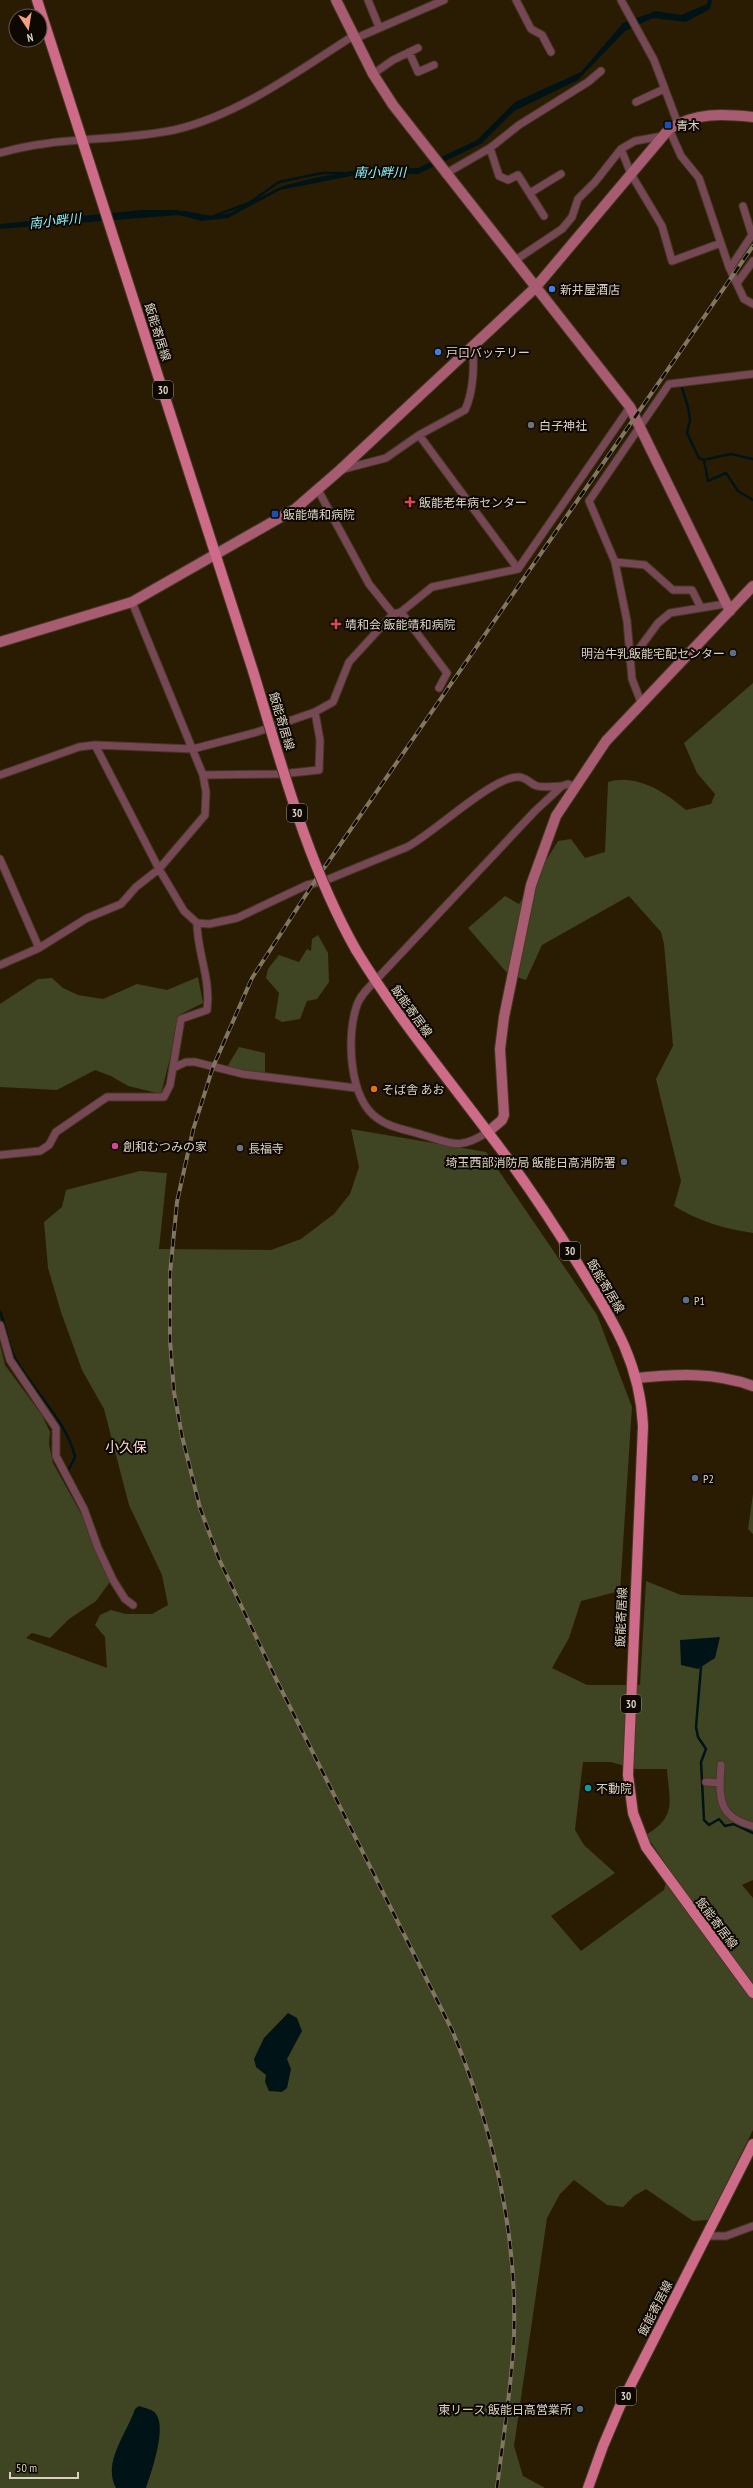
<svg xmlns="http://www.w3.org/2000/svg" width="753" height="2488" viewBox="0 0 753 2488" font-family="'PT Sans Narrow','Noto Sans JP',sans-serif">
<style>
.green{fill:#3f4422;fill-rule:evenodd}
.water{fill:#001417}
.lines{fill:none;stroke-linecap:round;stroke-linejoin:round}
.stream{stroke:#001417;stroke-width:2.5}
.street-casing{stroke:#463922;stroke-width:9}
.secondary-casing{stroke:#463922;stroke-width:12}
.primary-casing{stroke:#463922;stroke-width:12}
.street{stroke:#764754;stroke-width:7}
.secondary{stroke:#a75c71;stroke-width:10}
.primary{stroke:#cd6b88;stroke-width:10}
.rail-casing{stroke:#827662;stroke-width:4}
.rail{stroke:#0e0802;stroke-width:2.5;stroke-dasharray:8;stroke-linecap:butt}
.primary-bridge-casing{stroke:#463922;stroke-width:12;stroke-linecap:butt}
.primary-bridge{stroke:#cd6b88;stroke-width:10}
.transit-dot{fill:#1a4fb4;stroke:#0e0802;stroke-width:1.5}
.shop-dot{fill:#3f7fe0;stroke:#0e0802;stroke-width:1.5}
.worship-dot{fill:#6b7280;stroke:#0e0802;stroke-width:1.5}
.health-dot{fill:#e0444e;stroke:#0e0802;stroke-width:1.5}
.service-dot{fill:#5c6f8a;stroke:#0e0802;stroke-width:1.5}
.food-dot{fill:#e8710a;stroke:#0e0802;stroke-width:1.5}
.hotel-dot{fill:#d1479c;stroke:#0e0802;stroke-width:1.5}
.culture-dot{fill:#0f9aa8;stroke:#0e0802;stroke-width:1.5}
.labels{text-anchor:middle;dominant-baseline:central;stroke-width:4;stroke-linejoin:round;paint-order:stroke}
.shield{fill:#0e0802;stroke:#9e9589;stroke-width:1}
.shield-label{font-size:11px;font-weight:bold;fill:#dbd2c3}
.poi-label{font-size:12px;fill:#dbd2c3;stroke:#0e0802;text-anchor:start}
.street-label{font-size:12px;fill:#dbd2c3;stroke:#0e0802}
.water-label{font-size:13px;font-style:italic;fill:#8ff3fe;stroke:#0e0802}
.quarter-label{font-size:14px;fill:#fbdace;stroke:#0e0802}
</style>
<rect width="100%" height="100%" fill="#2a1c03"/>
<path class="green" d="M 753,683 L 753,1233 C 725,1229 698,1221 674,1206 L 681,1181 L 656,1079 L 673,1046 L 664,944 L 661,932 L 629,896 L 542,945 L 526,980 L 508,974 L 468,928 L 505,896 L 519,904 L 558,841 L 571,839 L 585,858 L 605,852 L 608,782 C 636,773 665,792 686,810 L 711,804 L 715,794 L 697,773 L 684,743 Z
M 318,935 L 328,953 L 329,982 L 317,999 L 307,1001 L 300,1019 L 282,1022 L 275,1018 L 279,993 L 266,978 L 268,969 L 279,955 L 299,962 L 307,949 L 311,951 L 312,939 Z
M 198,977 L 203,1003 L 181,1014 L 161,1094 L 128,1086 L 111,1076 L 95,1070 L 57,1090 L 0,1087 L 0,1004 L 38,979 L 52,978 L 63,988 L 78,995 L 103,999 L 137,984 L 167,990 Z
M 239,1047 L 265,1053 L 265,1073 L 231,1069 L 228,1065 Z
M 351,1129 L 486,1152 L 597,1315 L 632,1407 L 620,1591 L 581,1601 L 569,1638 L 552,1668 L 587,1685 L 640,1685 L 646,1581 L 681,1595 L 753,1597 L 753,1880 L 742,1885 L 753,1898 L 753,2130 L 708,2220 L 693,2221 L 646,2189 L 634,2196 L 623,2207 L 607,2205 L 574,2180 L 560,2194 L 547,2218 L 514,2446 L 523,2476 L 545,2488 L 0,2488 L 0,1344 L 5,1365 L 42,1415 L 50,1432 L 49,1444 L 53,1463 L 115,1575 L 96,1601 L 69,1619 L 50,1638 L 32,1633 L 26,1638 L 107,1668 L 105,1637 L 95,1625 L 100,1615 L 111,1610 L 126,1614 L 152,1614 L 168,1605 L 162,1575 L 129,1505 L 104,1409 L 82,1370 L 61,1312 L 48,1268 L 44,1222 L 62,1207 L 66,1190 L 140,1171 L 167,1173 L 159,1249 L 271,1250 L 301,1239 L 334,1214 L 350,1194 L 359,1167 ZM 583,1762 L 611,1762 L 636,1769 L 667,1769 C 669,1801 678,1816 646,1835 L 669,1869 L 664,1890 L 581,1951 L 551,1916 L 615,1873 L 584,1845 L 575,1830 Z
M 753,1494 L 753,1534 L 748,1529 Z"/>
<path class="water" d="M 708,0 L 712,0 L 710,9 L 686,22 L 653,18 L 625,31 L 578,80 L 514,111 L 481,144 L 418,174 L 356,175 L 280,190 L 228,218 L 201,221 L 179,215 L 0,229 L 0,224 L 142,210 L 176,210 L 209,217 L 230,213 L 282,186 L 314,178 L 357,170 L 418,168 L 477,140 L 515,102 L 581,72 L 623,23 L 656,11 L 681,15 L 707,4 Z
M 720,1637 L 715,1658 L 698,1669 L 681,1665 L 680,1640 Z
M 288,2013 L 297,2018 L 302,2031 L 287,2059 L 291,2069 L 287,2088 L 282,2092 L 269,2091 L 265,2082 L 266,2075 L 256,2067 L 254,2059 L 264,2038 Z
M 139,2406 C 144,2408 153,2409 156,2414 C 167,2428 151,2473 146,2488 L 116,2488 C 102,2463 127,2433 135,2409 Z"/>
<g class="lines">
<path class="stream" d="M 183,212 L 211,217 L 249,203 L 279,182 L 322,173 L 343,173
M 682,388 L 688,407 L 690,420 L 687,433 L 699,458 L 703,460 L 731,454 L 753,459
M 704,460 L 708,481 L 726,473 L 738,491 L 753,500
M 0,1311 C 6,1326 7,1343 15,1358 C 32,1389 68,1423 75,1457 L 68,1471 L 69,1474
M 74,1483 L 87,1508
M 701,1667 L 696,1727 L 698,1737 L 706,1749 L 701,1762 L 704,1820 L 709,1825 L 719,1819 L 725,1826 L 734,1824 L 753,1833"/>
<g class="street-casing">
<path id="street" d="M 368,0 L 379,27
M 516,0 L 531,29 L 542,35 L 551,52
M 621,0 L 654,60 L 678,124
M 354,39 L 444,0
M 409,52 L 418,72 L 434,65
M 373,74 L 393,60 L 418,48
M 636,102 L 664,89
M 669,129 L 681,156 L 699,178 L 729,267 L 744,299 L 753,304
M 490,148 L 499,176 L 508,180 L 518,175 L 544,216
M 621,149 L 631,174 L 662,226 L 672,261 L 721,243
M 0,153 C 57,136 116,142 174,130 C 239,115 298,71 353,36
M 445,174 L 490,148 L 519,125 L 588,82 L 601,71
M 530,193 L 561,174
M 514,261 L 562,229 L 572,217 L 578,199 L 595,182 L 621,149 L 635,141 L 663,136
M 730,268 L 752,235 L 743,206
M 737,283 L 753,261
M 419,435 L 518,569
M 340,470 L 386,458 L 419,435 L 465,410 C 473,393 475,365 472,347
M 318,490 L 369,584 L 393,614
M 615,562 L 645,565 L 673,590 L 692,590 L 700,606
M 401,612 L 447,673 L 439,688
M 630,661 L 658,623 L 670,613 L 725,604
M 641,702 L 632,679 L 627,621 L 615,562 L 589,501 L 669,384 L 753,374
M 95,745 L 193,749 L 257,732 L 315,712 L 333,702 L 349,662 L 393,614 L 401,612 L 432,587 L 518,569 L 630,407
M 0,775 L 79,747 L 95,745 L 159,869 L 184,911 L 197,923 L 209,924 L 237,918 L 307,885 L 324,881 L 407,847 C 434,833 492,777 518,777 C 527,777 530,784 537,786 C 544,788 554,786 562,786
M 203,775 L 281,774 L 319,770 L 320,740 L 315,712
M 0,859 L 39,948
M 0,965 L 39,948 L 87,918 L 121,904 L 136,887 L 159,869 L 205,815 L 206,792 L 203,775 L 132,602
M 173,1068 L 186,1062 L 195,1062 L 243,1074 L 356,1088
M 488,1132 C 459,1150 454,1144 423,1135 C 408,1130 390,1128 377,1118 C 349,1098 346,1036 357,1005 C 360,996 368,988 375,981 L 535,811 L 562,786 L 568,784 L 574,786
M 0,1155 L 40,1151 L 49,1145 L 56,1132 L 107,1097 L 164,1097 L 170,1085 L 181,1019 L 207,1010 C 211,977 197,953 197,923
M 0,1325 L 10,1360 L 56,1428 L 56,1456 L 84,1509 L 98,1548 L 113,1580 L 125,1599 L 133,1605
M 721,1765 C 719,1797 717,1817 753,1826
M 706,1782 L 720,1783
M 708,2236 L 726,2236 L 753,2226"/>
</g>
<g class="secondary-casing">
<path id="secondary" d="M 336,0 L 373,74 L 393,105 L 630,407 L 730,611
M 0,642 L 132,602 L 295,509 L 340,470 L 535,288 L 669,129 C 696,112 723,114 753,117
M 488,1132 L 502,1120 L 504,1115 L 500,1049 L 504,1017 L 531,885 L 556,816 L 606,741 L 753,586
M 637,1378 C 676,1374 715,1372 753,1386"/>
</g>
<g class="primary-casing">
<path id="primary" d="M 37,0 L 253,671
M 356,950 C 395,1014 442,1071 487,1131 C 521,1175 552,1221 581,1269 C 613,1321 640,1362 643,1426 L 628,1775 L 633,1813 L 646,1847 L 753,1993
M 588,2488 L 603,2446 L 620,2406 L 753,2144"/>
</g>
<use href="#street" class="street"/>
<use href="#secondary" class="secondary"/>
<use href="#primary" class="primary"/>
<g class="rail-casing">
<path id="rail" d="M 497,2488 C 503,2437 512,2386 514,2334 C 517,2229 492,2126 452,2030 L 277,1681 L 219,1559 L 200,1508 L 182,1436 L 174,1392 L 170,1340 L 170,1274 L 177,1202 L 193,1130 L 213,1067 L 252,978 L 313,884 L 753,246"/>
</g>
<use href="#rail" class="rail"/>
<g class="primary-bridge-casing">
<path id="primary-bridge" d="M 253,671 C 282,766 307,863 356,950"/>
</g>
<use href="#primary-bridge" class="primary-bridge"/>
</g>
<g class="transit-dot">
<rect x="664" y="121" width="8" height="8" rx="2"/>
<rect x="271" y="510" width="8" height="8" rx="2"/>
</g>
<g class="shop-dot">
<circle cx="552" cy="289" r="4"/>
<circle cx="438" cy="352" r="4"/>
</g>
<g class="worship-dot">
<circle cx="531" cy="425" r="4"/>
<circle cx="240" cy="1148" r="4"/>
</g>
<g class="health-dot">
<path d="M408 496h4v4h4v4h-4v4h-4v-4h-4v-4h4z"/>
<path d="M334 618h4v4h4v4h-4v4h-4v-4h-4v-4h4z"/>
</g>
<g class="service-dot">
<circle cx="733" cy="653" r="4"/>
<circle cx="624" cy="1162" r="4"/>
<circle cx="686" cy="1300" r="4"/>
<circle cx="695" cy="1478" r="4"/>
<circle cx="580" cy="2409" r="4"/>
</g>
<circle class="food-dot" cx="374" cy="1089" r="4"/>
<circle class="hotel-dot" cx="115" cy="1146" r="4"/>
<circle class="culture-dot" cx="588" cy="1788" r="4"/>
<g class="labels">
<g class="shield">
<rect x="153" y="381" width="20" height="18" rx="3"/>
<rect x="287" y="804" width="20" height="18" rx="3"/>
<rect x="560" y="1242" width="20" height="18" rx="3"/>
<rect x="621" y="1695" width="20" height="18" rx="3"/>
<rect x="616" y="2387" width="20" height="18" rx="3"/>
</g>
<g class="shield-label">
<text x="163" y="390">30</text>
<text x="297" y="813">30</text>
<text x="570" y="1251">30</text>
<text x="631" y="1704">30</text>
<text x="626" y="2396">30</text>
</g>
<g class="poi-label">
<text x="676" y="125">青木</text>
<text x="560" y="289">新井屋酒店</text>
<text x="446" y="352">戸口バッテリー</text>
<text x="539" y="425">白子神社</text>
<text x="419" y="502">飯能老年病センター</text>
<text x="283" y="514">飯能靖和病院</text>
<text x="345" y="624">靖和会 飯能靖和病院</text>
<text x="725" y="653" text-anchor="end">明治牛乳飯能宅配センター</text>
<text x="382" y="1089">そば舎 あお</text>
<text x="123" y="1146">創和むつみの家</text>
<text x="248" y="1148">長福寺</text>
<text x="616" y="1162" text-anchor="end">埼玉西部消防局 飯能日高消防署</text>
<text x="694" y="1300">P1</text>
<text x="703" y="1478">P2</text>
<text x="596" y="1788">不動院</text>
<text x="572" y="2409" text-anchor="end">東リース 飯能日高営業所</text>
</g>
<g class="street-label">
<text transform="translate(158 332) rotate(72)">飯能寄居線</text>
<text transform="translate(282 721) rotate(73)">飯能寄居線</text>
<text transform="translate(412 1011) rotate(54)">飯能寄居線</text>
<text transform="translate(606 1286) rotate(59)">飯能寄居線</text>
<text transform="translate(621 1617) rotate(-88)">飯能寄居線</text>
<text transform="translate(717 1923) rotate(53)">飯能寄居線</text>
<text transform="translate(655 2308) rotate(-63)">飯能寄居線</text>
</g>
<g class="water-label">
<text x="380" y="172">南小畔川</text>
<text transform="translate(55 221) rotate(-6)">南小畔川</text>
</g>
<g class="quarter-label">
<text x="126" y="1447">小久保</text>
</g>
</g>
<g transform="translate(28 28) rotate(168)"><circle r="19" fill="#0e0802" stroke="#60594f"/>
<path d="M0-3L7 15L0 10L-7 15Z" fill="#f2a081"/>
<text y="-6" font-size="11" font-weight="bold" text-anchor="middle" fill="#dbd2c3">N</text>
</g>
<path d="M10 2472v6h68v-6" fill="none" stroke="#dbd2c3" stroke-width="2"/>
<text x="16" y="2472" font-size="12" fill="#dbd2c3" stroke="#0e0802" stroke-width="3" paint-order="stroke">50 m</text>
</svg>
